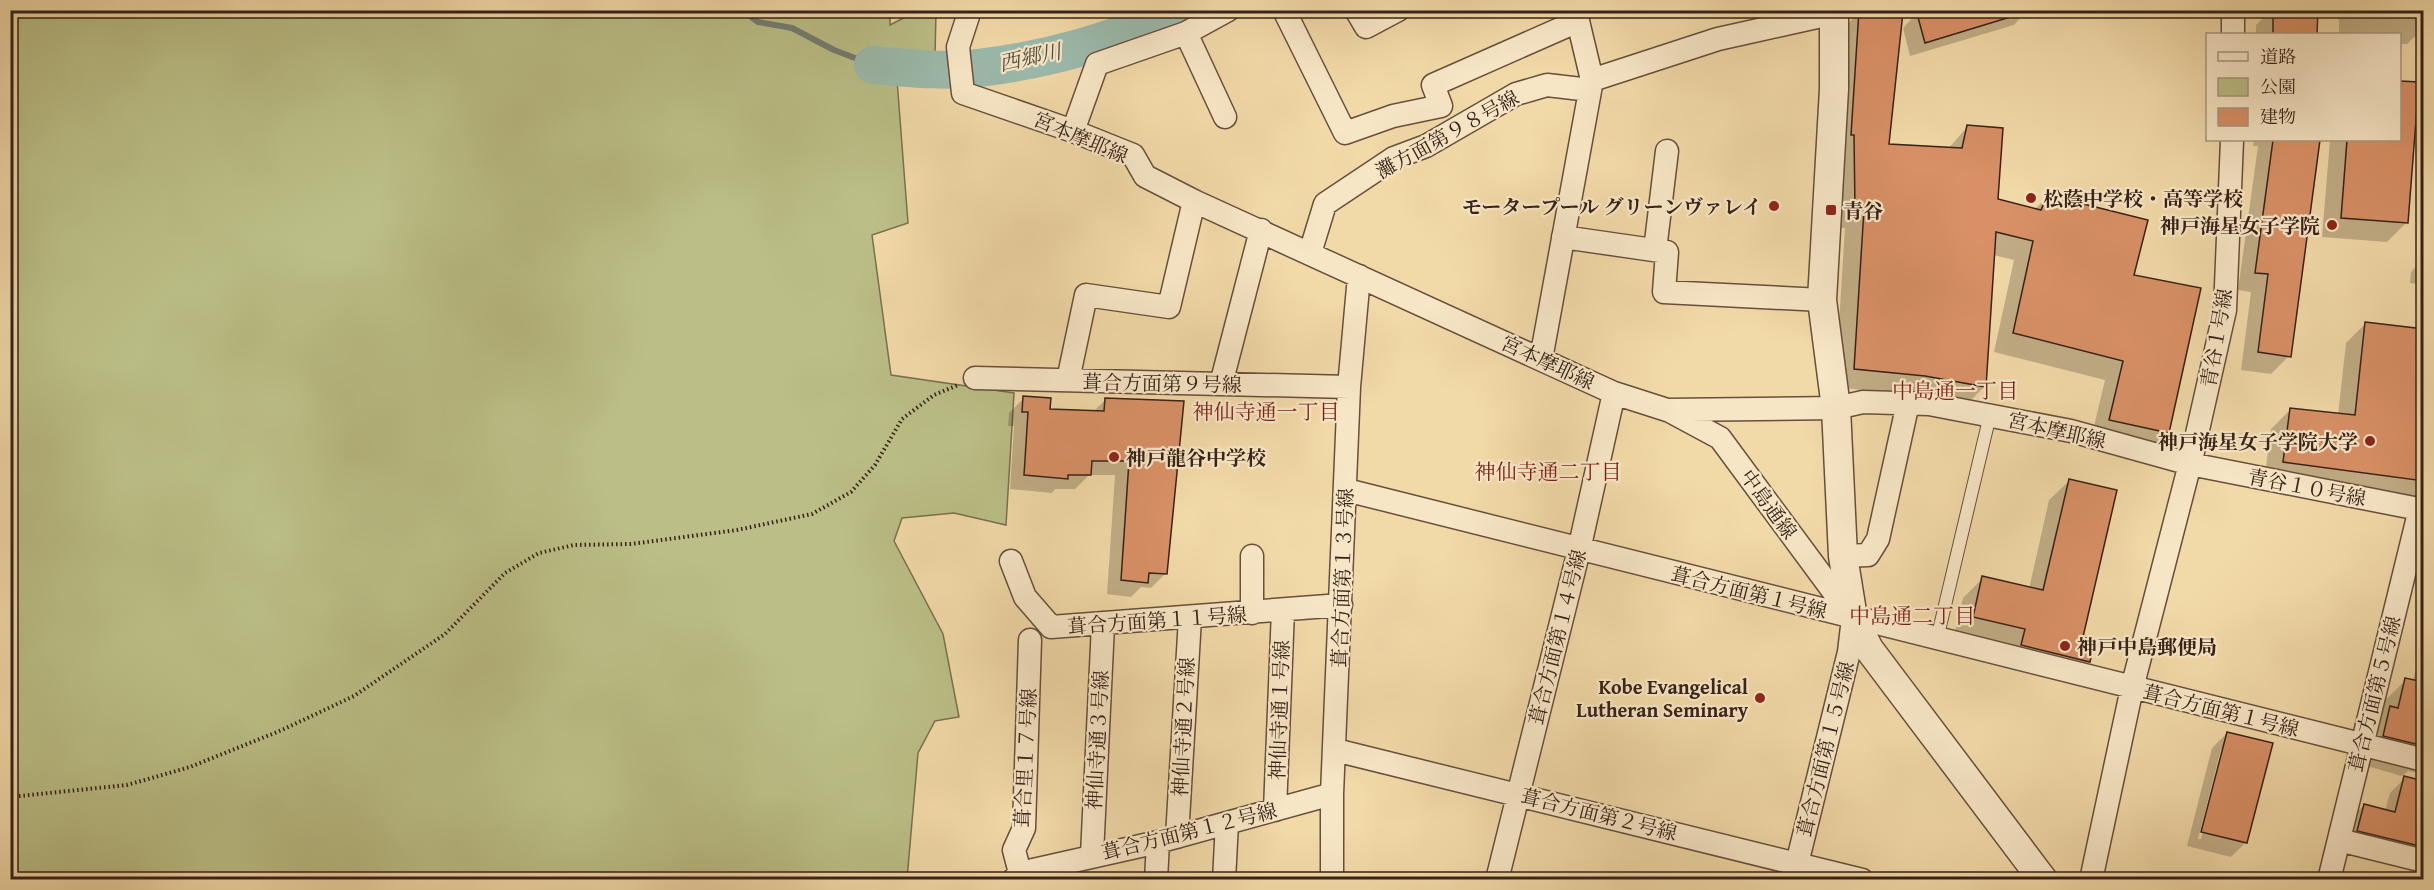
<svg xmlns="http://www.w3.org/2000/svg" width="2434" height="890" viewBox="0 0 2434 890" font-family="'Gentium Book Plus','Noto Serif JP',serif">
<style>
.green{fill:#bbbf87;stroke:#797050;stroke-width:1.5}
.shadow{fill:#0003;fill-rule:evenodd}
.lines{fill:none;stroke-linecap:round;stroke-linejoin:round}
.stream{stroke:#737d71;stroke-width:6}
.river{stroke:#9bbaac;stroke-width:38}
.building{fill:#d99066;stroke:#372118;stroke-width:1.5}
.service-casing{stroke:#664f3c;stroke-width:14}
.minor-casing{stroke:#664f3c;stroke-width:25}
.tertiary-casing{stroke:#664f3c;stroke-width:31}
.path{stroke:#372118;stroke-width:4;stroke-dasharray:1.5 3;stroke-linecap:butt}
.service{stroke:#f7e6c6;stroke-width:12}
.minor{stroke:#f7e6c6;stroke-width:22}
.tertiary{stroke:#f7e6c6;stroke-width:28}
.poi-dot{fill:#8f2418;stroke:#f7e6c6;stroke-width:2}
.labels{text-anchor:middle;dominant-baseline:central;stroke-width:4.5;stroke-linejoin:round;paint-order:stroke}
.street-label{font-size:20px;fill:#372118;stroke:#f7e6c6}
.poi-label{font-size:20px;font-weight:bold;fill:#372118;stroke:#f7e6c6;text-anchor:start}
.water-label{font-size:21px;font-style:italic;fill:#554f44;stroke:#f7e6c6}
.neighbourhood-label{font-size:21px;fill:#7a1f14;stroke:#f7e6c6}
</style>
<rect width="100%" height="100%" fill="#f2d9a8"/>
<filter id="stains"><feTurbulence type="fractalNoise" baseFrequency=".00333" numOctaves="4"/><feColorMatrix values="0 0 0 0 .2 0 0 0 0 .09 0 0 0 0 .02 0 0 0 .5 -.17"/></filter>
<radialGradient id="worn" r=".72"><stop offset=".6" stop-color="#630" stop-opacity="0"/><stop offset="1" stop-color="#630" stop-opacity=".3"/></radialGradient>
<path class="green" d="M 890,10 L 890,25 L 917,11 L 936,11 L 935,57 L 897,80 L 908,223 L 872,235 L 891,375 L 1014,393 L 1006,525 L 954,513 L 902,518 L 894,541 L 943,634 L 959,717 L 935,721 L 918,753 L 907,879 L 11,879 L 10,11 Z"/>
<path class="shadow" d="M 1928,10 L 2028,10 L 2014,25 L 1910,56 L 1903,28 L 1917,13 Z
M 2271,10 L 2316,10 L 2316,34 L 2256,34 L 2256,25 Z
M 2339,10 L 2424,10 L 2424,28 L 2407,44 L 2400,44 L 2400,34 L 2339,34 Z
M 1860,11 L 1887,146 L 1948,149 L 1968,126 L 1997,201 L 2034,210 L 2048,196 L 2132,276 L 2168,432 L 2148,452 L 2091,439 L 2105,380 L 1994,352 L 2014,260 L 1993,255 L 1984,387 L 1965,406 L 1905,395 L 1835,387 L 1845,228 L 1837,228 L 1841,31 Z
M 2400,82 L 2417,84 L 2407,222 L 2387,242 L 2322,237 L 2330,140 L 2400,140 Z
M 2254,140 L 2318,140 L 2289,356 L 2271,374 L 2241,370 L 2251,292 L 2238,290 L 2258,146 L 2253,146 Z
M 2424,258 L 2424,285 L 2410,283 L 2411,272 Z
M 2365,324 L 2424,330 L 2417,426 L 2424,427 L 2424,498 L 2419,503 L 2264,481 L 2271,429 L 2290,410 L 2338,415 L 2346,343 Z
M 1024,398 L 1049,410 L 1093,412 L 1105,400 L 1183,403 L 1166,573 L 1151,588 L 1141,587 L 1131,597 L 1107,594 L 1115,475 L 1089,475 L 1075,489 L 1055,489 L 1052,493 L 1010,489 L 1014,426 L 1008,426 L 1009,413 Z
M 2069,481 L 2081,638 L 2094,641 L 2089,662 L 2069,681 L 1954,636 L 1963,598 L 1983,578 L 2029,589 L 2049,500 Z
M 2424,636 L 2424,774 L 2408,771 L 2402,776 L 2356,763 L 2378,707 L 2406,680 L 2413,681 Z
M 2227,733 L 2246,842 L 2231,857 L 2187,846 L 2212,748 ZM 2221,749 L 2224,749 L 2201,839 L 2198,839 Z
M 2405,778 L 2424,782 L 2424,848 L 2409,862 L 2343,845 L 2349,820 L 2364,805 L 2385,811 L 2390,793 Z"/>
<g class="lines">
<path class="stream" d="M 742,10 L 758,22 L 792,28 L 834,50 L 873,65"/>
<path class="river" d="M 873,65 C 908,68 944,72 979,68 C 1047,60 1118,40 1180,10"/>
</g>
<path class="building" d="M 1859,10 L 1903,12 L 1889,144 L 1962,148 L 1967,125 L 2003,128 L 1998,199 L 2041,210 L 2047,195 L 2148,220 L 2134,275 L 2201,288 L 2169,433 L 2109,420 L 2123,361 L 2013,333 L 2033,241 L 1996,232 L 1986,387 L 1925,376 L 1854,369 L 1864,209 L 1855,209 L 1854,135 L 1851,135 Z
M 1916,10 L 2016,10 L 2017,15 L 1925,43 Z
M 2273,10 L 2318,10 L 2317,34 L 2273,34 Z
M 2400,81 L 2419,82 L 2408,223 L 2341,218 L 2347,140 L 2400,140 Z
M 2273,140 L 2320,140 L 2291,357 L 2258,352 L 2268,274 L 2255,273 Z
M 2365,322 L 2424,329 L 2419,425 L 2424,425 L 2424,481 L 2283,462 L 2290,408 L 2355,415 Z
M 1023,396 L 1051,398 L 1050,409 L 1104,411 L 1105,398 L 1184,401 L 1167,574 L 1149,573 L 1148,583 L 1121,580 L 1129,461 L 1092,461 L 1091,475 L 1068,475 L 1068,479 L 1024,475 L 1028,412 L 1022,412 Z
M 2069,479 L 2117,490 L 2083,637 L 2095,640 L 2090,662 L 2021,645 L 2025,629 L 1973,617 L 1982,576 L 2043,590 Z
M 2405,678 L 2424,682 L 2424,746 L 2383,736 L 2390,706 L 2398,708 Z
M 2227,732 L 2273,743 L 2247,843 L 2201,832 Z
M 2404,776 L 2424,781 L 2424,847 L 2357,831 L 2364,804 L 2395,812 Z"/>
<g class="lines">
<g class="service-casing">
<path id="service" d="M 1937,639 L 1990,415"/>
</g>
<g class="minor-casing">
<path id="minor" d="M 970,10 L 958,47 L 963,93 L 1073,131 L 1133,155 L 1145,176 L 1194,201 L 1614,393 L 1667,410 L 1836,408 L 1863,402 L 1929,404 L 2071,431 L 2190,464 L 2424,510
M 1284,10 L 1345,133 L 1393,116 L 1441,106 L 1433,85 L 1578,21 L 1592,80 L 1541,359
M 1356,10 L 1366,27 L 1398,10
M 2233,10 L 2233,34
M 1186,33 L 1225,117
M 1592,80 L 1718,39 L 1817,17 L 1827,10
M 1073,131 L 1097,64 L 1186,33 L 1228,10
M 1563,237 L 1667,252 L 1664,292 L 1822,300
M 1655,250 L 1667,151
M 1310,253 L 1325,204 L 1394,158 L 1426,146 L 1516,94 L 1547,85 L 1590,90
M 975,378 L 1349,387
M 1068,380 L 1086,295 L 1169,307 L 1194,201
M 1221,384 L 1261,230
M 1668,410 L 1720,438 L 1853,618 L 1849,652 L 1793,880
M 1346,490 L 2424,760
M 1252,556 L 1252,613
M 1843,556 L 1868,555 L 1878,539 L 1908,403
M 1011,561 L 1025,597 L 1051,627 L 1341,605
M 1335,750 L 1862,880
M 1275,810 L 1283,610
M 1177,837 L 1190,618
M 2339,840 L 2424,861
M 1092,855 L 1103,625
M 1020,873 L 1014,850 L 1024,828 L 1030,640
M 1013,880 L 1020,873 L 1158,842 L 1332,794
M 1156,880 L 1158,842
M 1224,880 L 1227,823
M 1332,880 L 1332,794 L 1349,387 L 1359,276
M 1497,880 L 1579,550 L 1614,393
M 2091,880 L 2132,688 L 2192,456 L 2225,310 L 2232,140
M 2329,880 L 2420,509"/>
</g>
<g class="tertiary-casing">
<path id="tertiary" d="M 1834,10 L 1834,89 L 1822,300 L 1836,408 L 1843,556 L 1853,618 L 1869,649 L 2043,880"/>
</g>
<path class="path" d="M 10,797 L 127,785 L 190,767 L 282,730 L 354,696 L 445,634 L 505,573 L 539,553 L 574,545 L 631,544 L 737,530 L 812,514 L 851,492 L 875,465 L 902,419 L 934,395 L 958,385"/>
<use href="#service" class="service"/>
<use href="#minor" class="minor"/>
<use href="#tertiary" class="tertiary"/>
</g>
<g class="poi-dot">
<circle cx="2031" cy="198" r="6"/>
<circle cx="1774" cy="206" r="6"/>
<rect x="1825" y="204" width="12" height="12" rx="3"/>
<circle cx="2332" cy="225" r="6"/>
<circle cx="2370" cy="441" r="6"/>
<circle cx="1114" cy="457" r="6"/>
<circle cx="2065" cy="646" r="6"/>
<circle cx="1760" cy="698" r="6"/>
</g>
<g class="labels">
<g class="street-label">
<text transform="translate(1447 134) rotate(-29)">灘方面第９８号線</text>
<text transform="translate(1081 137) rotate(23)">宮本摩耶線</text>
<text transform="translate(2216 338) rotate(-80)">青谷１号線</text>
<text transform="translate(1548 362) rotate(25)">宮本摩耶線</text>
<text transform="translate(1162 383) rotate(1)">葺合方面第９号線</text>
<text transform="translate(2057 430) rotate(13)">宮本摩耶線</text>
<text transform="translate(2307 487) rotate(11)">青谷１０号線</text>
<text transform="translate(1769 504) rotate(54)">中島通線</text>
<text transform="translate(1342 578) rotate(-88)">葺合方面第１３号線</text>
<text transform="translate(1749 592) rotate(14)">葺合方面第１号線</text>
<text transform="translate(1157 620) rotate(-4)">葺合方面第１１号線</text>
<text transform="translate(1557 637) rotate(-76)">葺合方面第１４号線</text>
<text transform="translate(2374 694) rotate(-76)">葺合方面第５号線</text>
<text transform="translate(1279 710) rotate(-88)">神仙寺通１号線</text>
<text transform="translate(2221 710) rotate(14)">葺合方面第１号線</text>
<text transform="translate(1183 727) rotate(-87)">神仙寺通２号線</text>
<text transform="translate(1097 740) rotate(-87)">神仙寺通３号線</text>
<text transform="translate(1825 749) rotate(-76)">葺合方面第１５号線</text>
<text transform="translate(1025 758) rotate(-87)">葺合里１７号線</text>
<text transform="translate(1599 814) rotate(14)">葺合方面第２号線</text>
<text transform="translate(1189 831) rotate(-14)">葺合方面第１２号線</text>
</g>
<g class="poi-label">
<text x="2043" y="198">松蔭中学校・高等学校</text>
<text x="1762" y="206" text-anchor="end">モータープール グリーンヴァレイ</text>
<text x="1843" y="210">青谷</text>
<text x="2320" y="225" text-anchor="end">神戸海星女子学院</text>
<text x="2358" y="441" text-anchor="end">神戸海星女子学院大学</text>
<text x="1126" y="457">神戸龍谷中学校</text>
<text x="2077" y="646">神戸中島郵便局</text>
<text x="1748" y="686" text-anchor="end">Kobe Evangelical<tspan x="1748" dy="23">Lutheran Seminary</tspan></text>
</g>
<g class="water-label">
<text transform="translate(1030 57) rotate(-12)">西郷川</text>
</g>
<g class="neighbourhood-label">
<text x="1955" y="390">中島通一丁目</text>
<text x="1266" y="411">神仙寺通一丁目</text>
<text x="1548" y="471">神仙寺通二丁目</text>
<text x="1912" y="615">中島通二丁目</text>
</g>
</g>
<rect width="2434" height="890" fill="none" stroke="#f2d9a8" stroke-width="36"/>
<rect x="12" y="12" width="2410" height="866" fill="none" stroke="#372118" stroke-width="3"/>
<rect x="18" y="18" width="2398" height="854" fill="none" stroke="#372118" stroke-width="1.5"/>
<rect x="2206" y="33" width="195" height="108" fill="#f7e6c6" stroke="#aa9780" stroke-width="1.5"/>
<rect x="2218" y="52" width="30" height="9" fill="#f7e6c6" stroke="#aa9780" stroke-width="1.5"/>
<text x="2260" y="63" font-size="18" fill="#372118">道路</text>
<rect x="2218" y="78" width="30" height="18" fill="#bbbf87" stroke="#aa9780" stroke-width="1.5"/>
<text x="2260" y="93" font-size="18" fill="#372118">公園</text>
<rect x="2218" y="108" width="30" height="18" fill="#d99066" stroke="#aa9780" stroke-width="1.5"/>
<text x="2260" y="123" font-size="18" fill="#372118">建物</text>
<rect width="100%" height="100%" filter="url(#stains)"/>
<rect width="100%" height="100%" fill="url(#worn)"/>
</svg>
